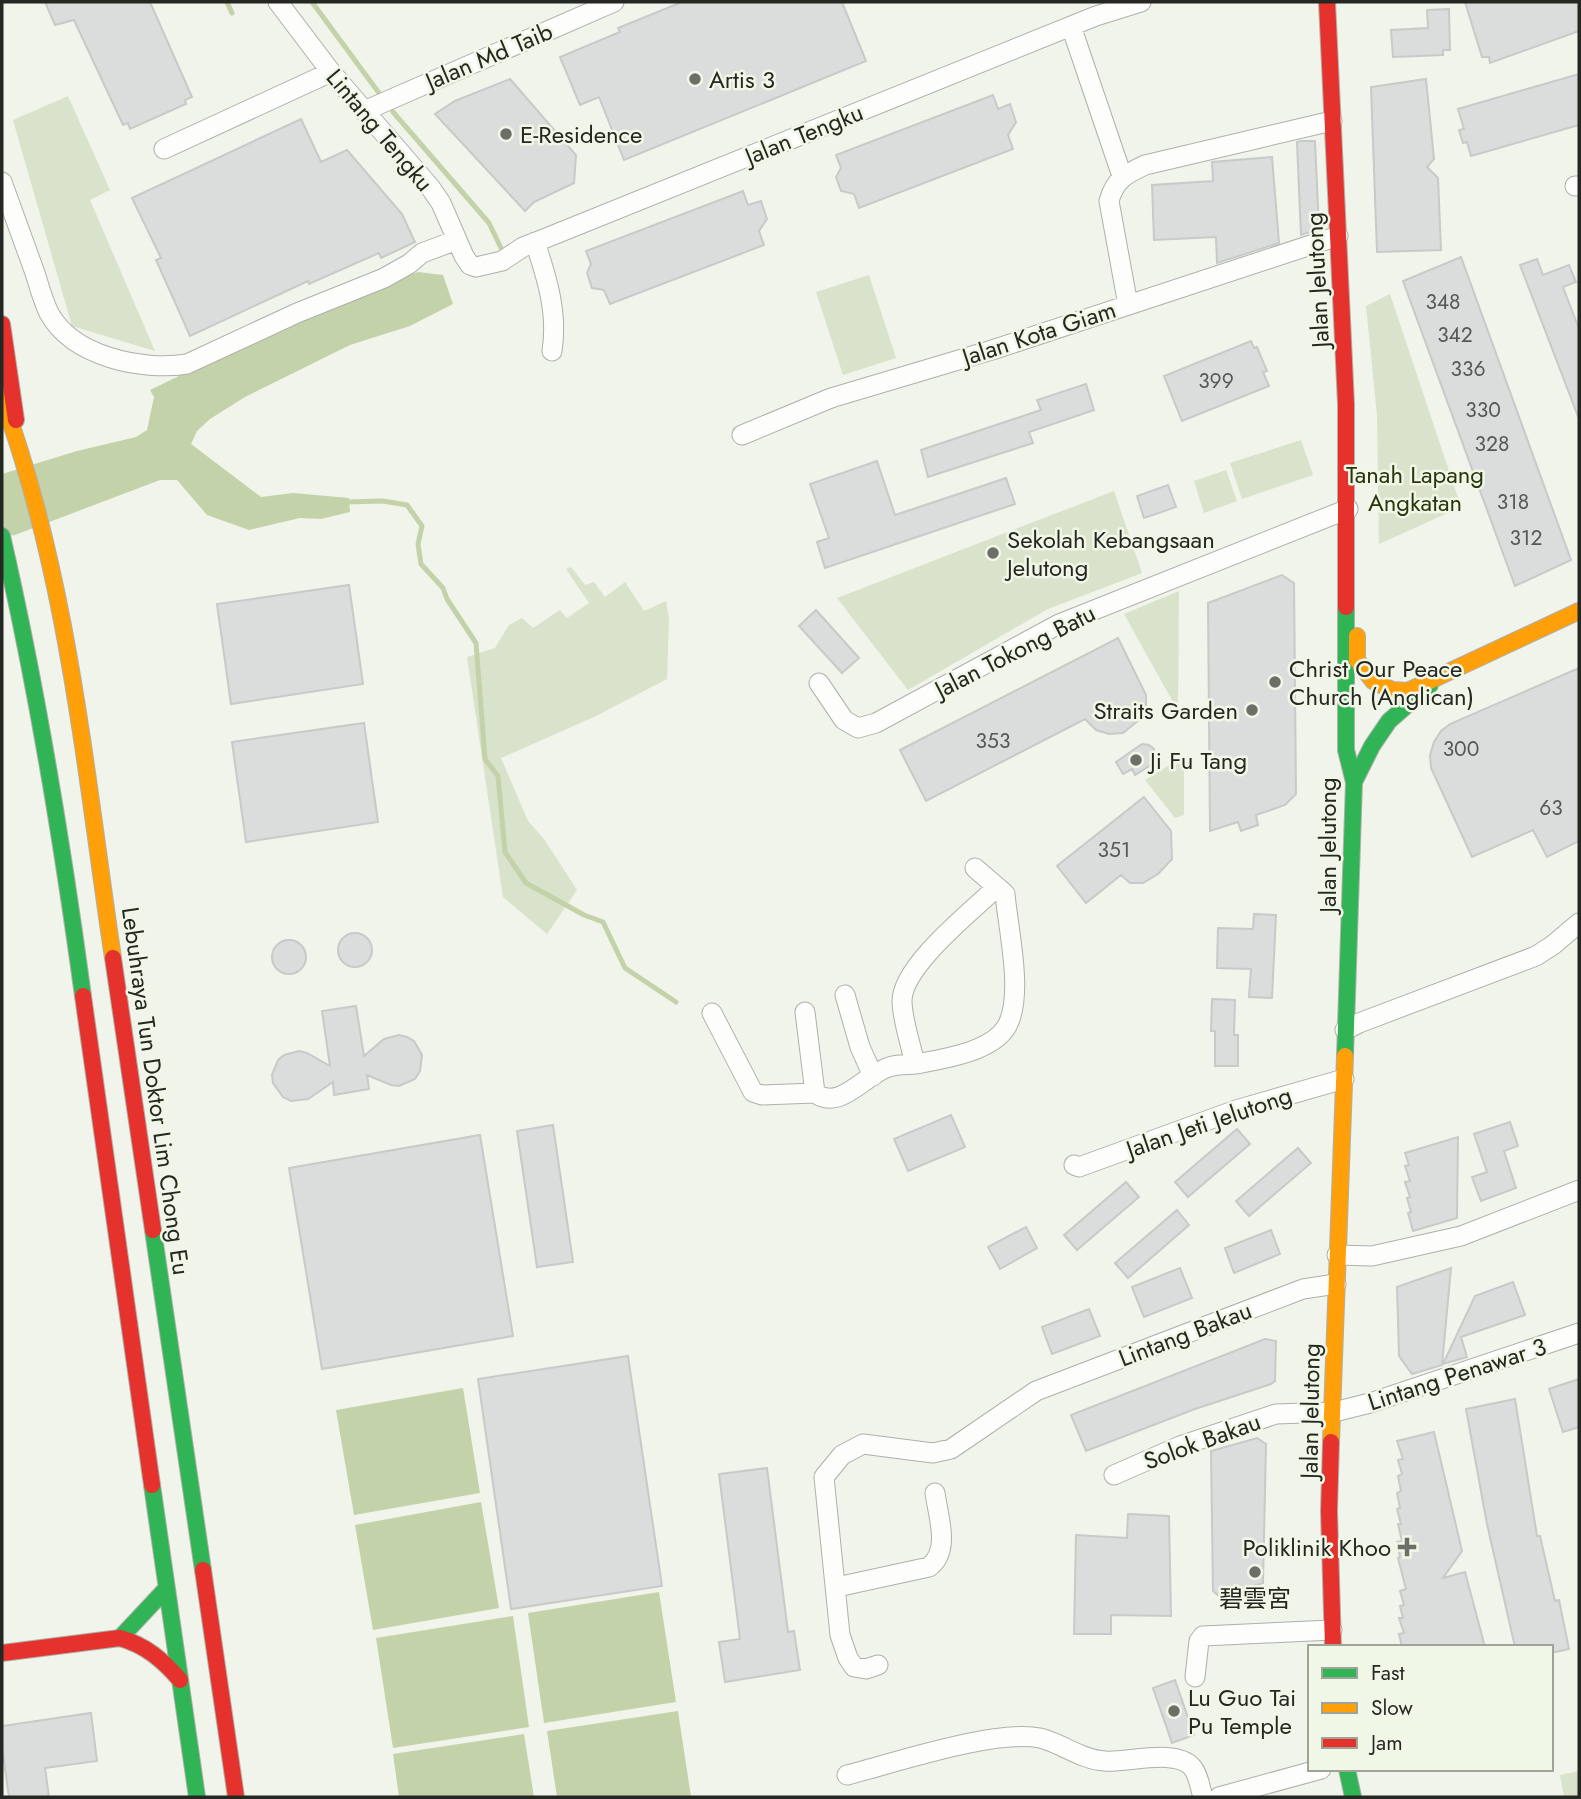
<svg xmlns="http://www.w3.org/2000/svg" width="1581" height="1799" viewBox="0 0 1581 1799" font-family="Jost,'Noto Sans SC',sans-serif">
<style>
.green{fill:#d9e2ca}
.water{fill:#c4d2aa}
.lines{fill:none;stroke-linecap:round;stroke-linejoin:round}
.stream{stroke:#c4d2aa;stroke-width:5}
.building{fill:#dadddc;stroke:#c7cac8;stroke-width:2}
.street-casing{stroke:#aeb0aa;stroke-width:21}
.fast-casing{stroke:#aeb0aa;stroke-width:18}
.slow-casing{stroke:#aeb0aa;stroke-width:18}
.jam-casing{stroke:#aeb0aa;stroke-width:18}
.street{stroke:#fdfdfc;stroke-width:19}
.fast{stroke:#30b455;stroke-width:16}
.slow{stroke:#ff9f0a;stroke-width:16}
.jam{stroke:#e5322d;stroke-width:16}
.poi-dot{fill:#6c6f68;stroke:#f1f7e7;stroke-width:2.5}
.labels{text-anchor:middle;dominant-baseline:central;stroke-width:5;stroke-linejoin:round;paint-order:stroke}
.number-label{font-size:21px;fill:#555854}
.street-label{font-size:24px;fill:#252722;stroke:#f1f7e7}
.poi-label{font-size:24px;fill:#252722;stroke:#f1f7e7;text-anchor:start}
.park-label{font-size:24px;fill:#29350c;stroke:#f1f7e7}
</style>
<rect width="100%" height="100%" fill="#f0f4ea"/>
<path class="green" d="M 68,96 L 110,190 L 90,200 L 155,351 L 72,326 L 13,120 Z
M 869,275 L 896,358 L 843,375 L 816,292 Z
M 1390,294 L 1461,507 L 1379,544 L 1377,415 L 1366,306 Z
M 1301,440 L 1313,475 L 1242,499 L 1230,463 Z
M 1226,470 L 1237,501 L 1204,513 L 1194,481 Z
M 1114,491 L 1142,573 L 1048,609 L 908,690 L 837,598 Z
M 571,567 L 585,585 L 594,582 L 605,597 L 625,582 L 644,611 L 666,601 L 669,619 L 667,679 L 596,716 L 501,758 L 528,821 L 544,839 L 577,890 L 547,934 L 503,897 L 467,657 L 495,648 L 509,625 L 522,618 L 533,628 L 560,610 L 567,618 L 589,603 L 566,569 Z
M 1179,591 L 1178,711 L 1124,614 Z
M 1184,756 L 1184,815 L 1175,818 L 1145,780 Z
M 1579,1771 L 1579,1797 L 1564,1797 L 1560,1775 Z"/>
<path class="water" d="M 418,272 L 443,275 L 453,304 L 410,326 L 350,345 L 245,397 L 210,419 L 197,431 L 191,444 L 261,497 L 293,493 L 349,498 L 350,512 L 321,519 L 300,518 L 249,530 L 207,515 L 177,480 L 160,480 L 15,535 L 2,536 L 2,474 L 77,451 L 136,437 L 147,430 L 154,397 L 150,390 L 299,318 Z
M 463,1388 L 480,1493 L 354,1515 L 336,1410 Z
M 481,1502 L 499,1608 L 373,1630 L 355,1525 Z
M 659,1592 L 676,1702 L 544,1723 L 528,1613 Z
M 513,1616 L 529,1727 L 393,1748 L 376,1638 Z
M 678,1711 L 691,1797 L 557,1797 L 547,1731 Z
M 524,1734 L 534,1797 L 399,1797 L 393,1754 Z"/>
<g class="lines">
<path class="stream" d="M 227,2 L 232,13
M 312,2 L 379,93
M 393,112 L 489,223 L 501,248
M 344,502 L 383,501 L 407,505 L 422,526 L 418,544 L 421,564 L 443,588 L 447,599 L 476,643 L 485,759 L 498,776 L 505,852 L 526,883 L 584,915 L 603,922 L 625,968 L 676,1002"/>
</g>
<path class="building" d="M 45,2 L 150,2 L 192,97 L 185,100 L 186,104 L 130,129 L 128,123 L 123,125 L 74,20 L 55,25 Z
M 682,2 L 842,2 L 866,61 L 624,160 L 599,97 L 580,105 L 560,57 L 620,32 L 618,28 Z
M 1465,2 L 1579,2 L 1579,31 L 1490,63 L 1489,57 L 1482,57 Z
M 1449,9 L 1450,50 L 1443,50 L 1443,55 L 1393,57 L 1391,30 L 1428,28 L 1427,10 Z
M 1579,74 L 1579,125 L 1471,156 L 1467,142 L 1463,143 L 1459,130 L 1464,129 L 1458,109 Z
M 510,79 L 576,155 L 574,183 L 534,202 L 525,211 L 435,114 L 455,101 Z
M 1426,79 L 1434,159 L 1427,167 L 1438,178 L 1441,250 L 1377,252 L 1371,87 Z
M 993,95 L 998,109 L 1010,104 L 1016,122 L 1008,135 L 1013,149 L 859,208 L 854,194 L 841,191 L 836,177 L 841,168 L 836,155 Z
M 301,119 L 321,162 L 347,150 L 402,214 L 415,242 L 381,258 L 379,253 L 309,284 L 308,281 L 190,336 L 156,260 L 161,258 L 132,198 Z
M 1301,141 L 1315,141 L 1319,229 L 1301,235 L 1297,142 Z
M 1272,157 L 1279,243 L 1217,263 L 1216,237 L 1154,240 L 1152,185 L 1213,181 L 1212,162 Z
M 743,191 L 748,205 L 761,201 L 767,219 L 759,231 L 764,245 L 610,304 L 604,290 L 592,288 L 587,273 L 591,264 L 586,251 Z
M 1461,257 L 1571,560 L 1515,586 L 1403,281 Z
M 1537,259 L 1543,275 L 1569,265 L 1576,282 L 1563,287 L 1579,329 L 1579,419 L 1520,265 Z
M 1251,341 L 1254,348 L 1257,347 L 1267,371 L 1263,372 L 1269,386 L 1182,421 L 1164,376 Z
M 1086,384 L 1094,410 L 1029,432 L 1033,443 L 928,477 L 921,450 L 1041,410 L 1037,400 Z
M 877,461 L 895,515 L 1006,478 L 1015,504 L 825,568 L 817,542 L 829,538 L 810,484 Z
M 1168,485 L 1176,507 L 1144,518 L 1137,496 Z
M 1282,575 L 1294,583 L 1296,794 L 1285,805 L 1256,815 L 1258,825 L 1241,831 L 1238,822 L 1210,831 L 1208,603 Z
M 349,585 L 363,684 L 231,704 L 217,604 Z
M 816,610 L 859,658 L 842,673 L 799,626 Z
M 1118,638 L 1146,695 L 1146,709 L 1140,719 L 1123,733 L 1109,734 L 1096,730 L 1085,719 L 926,801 L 900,750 Z
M 1579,668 L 1579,841 L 1547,857 L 1533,830 L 1472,857 L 1431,768 L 1430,755 L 1434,742 L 1441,731 L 1450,724 Z
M 364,723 L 378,822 L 246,842 L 232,742 Z
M 1142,744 L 1149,745 L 1154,749 L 1154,763 L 1135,775 L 1132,769 L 1123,774 L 1116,762 Z
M 1144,797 L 1171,831 L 1172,859 L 1158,874 L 1143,883 L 1130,883 L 1121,875 L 1086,903 L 1057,866 Z
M 1254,914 L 1276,915 L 1272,998 L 1249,997 L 1251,969 L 1217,968 L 1218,928 L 1253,929 Z
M338 950a17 17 0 1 1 34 0a17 17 0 1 1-34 0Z
M272 957a17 17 0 1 1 34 0a17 17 0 1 1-34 0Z
M 1212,999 L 1235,1000 L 1234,1035 L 1238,1035 L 1238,1066 L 1215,1066 L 1215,1031 L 1211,1031 Z
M 356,1006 L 364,1056 L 384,1039 L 399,1035 L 407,1037 L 414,1041 L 422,1055 L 420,1071 L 415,1079 L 399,1086 L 391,1085 L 367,1075 L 369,1089 L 334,1095 L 333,1082 L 308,1099 L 291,1101 L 283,1097 L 273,1083 L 272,1075 L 278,1060 L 284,1055 L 299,1051 L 307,1053 L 330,1066 L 322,1011 Z
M 951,1115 L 965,1147 L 908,1171 L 894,1139 Z
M 1510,1122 L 1518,1146 L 1504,1151 L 1516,1188 L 1481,1201 L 1472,1177 L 1487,1172 L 1474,1134 Z
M 553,1125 L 573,1262 L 537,1267 L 517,1131 Z
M 1237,1129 L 1250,1144 L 1188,1197 L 1175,1182 Z
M 480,1135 L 513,1336 L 322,1369 L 289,1168 Z
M 1458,1137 L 1457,1218 L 1413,1231 L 1408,1213 L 1411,1212 L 1407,1198 L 1410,1197 L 1405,1182 L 1410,1181 L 1405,1166 L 1409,1165 L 1405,1153 Z
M 1298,1148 L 1311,1163 L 1249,1216 L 1236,1201 Z
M 1126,1182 L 1139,1197 L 1077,1250 L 1064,1235 Z
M 1177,1210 L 1189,1225 L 1128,1278 L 1115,1263 Z
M 1026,1227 L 1037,1248 L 1000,1269 L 988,1247 Z
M 1271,1230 L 1280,1254 L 1234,1273 L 1225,1248 Z
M 1180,1268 L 1192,1298 L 1144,1317 L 1132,1287 Z
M 1451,1268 L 1442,1365 L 1412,1374 L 1399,1356 L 1397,1287 Z
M 1513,1282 L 1525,1315 L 1461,1337 L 1467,1357 L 1443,1364 L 1475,1296 Z
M 1089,1309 L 1100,1336 L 1052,1354 L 1042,1327 Z
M 1265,1339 L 1276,1341 L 1275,1381 L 1271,1384 L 1195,1409 L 1086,1451 L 1071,1415 Z
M 628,1356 L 662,1586 L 511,1609 L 478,1379 Z
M 1579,1379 L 1579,1427 L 1563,1432 L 1549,1389 Z
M 1515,1399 L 1537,1536 L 1540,1536 L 1555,1601 L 1559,1600 L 1569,1649 L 1551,1653 L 1551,1647 L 1515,1647 L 1487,1524 L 1466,1409 Z
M 1434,1432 L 1462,1551 L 1443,1578 L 1465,1572 L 1485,1647 L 1402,1647 L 1399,1634 L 1404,1633 L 1399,1618 L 1403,1618 L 1400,1606 L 1404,1605 L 1400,1591 L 1406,1589 L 1398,1558 L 1400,1557 L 1397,1542 L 1402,1541 L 1398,1524 L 1401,1524 L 1397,1509 L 1400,1508 L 1397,1493 L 1401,1491 L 1398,1476 L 1402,1474 L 1398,1460 L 1403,1459 L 1397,1441 Z
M 1257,1438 L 1266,1444 L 1263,1583 L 1220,1597 L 1213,1591 L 1211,1451 Z
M 767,1468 L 788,1632 L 794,1631 L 800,1670 L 725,1682 L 719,1642 L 740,1639 L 719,1474 Z
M 1128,1514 L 1169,1516 L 1171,1616 L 1111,1615 L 1111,1634 L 1074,1634 L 1076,1535 L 1127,1538 Z
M 1175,1680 L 1194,1735 L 1172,1743 L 1153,1688 Z
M 91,1713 L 97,1761 L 45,1768 L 49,1797 L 9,1797 L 2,1747 L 2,1726 Z"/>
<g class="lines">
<g class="street-casing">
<path id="street" d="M 278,2 L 331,72 L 430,187 L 441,203 L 464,256 L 470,265 L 476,267 L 502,261 L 523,247 L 546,238 L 1096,16 L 1141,2
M 1071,26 L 1122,176
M 364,111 L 614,2
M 164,149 L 331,72
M 2,182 C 13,212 24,242 35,273 C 39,286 43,301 49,313 C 73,357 142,371 187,364 L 297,313 L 384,278 L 409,264 L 422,253 L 457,240
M 1575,186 L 1579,186
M 535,242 C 547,278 558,313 552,351
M 1128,305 L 1109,201 C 1115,179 1126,174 1145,165 L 1332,121
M 742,435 L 831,398 L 992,350 L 1338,236
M 819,683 L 844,720 L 858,728 L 876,723 L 1059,624 L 1348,509
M 975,868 L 997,887
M 845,995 L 860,1047 L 873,1076
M 805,1012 L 815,1093 C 840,1112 865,1074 889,1067 C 897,1064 907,1065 916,1064 C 943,1059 992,1052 1007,1026 C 1024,995 1008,929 1005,894 L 997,887 C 972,911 902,966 902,1001 C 902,1019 911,1045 915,1064
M 712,1013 L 753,1092 L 762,1095 L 815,1093
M 1345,1030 L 1359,1023 L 1536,956 L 1553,945 L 1579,923
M 1074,1165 L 1079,1167 L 1236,1110 L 1344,1079
M 1337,1255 L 1372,1256 L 1461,1236 L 1579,1190
M 1114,1475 L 1180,1446 L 1276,1414 L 1334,1412 L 1370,1403 L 1579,1333
M 837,1587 L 929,1567 C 951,1551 938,1516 935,1493
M 878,1665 L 866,1669 L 854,1667 L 848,1658 L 840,1635 L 824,1477 L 842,1455 L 863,1444 L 933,1453 L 951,1449 L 1036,1391 L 1303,1289 L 1336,1284
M 1195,1677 L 1199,1641 L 1203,1636 L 1332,1630
M 847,1775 C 894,1763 995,1729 1040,1738 C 1061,1743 1082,1760 1105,1761 C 1126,1763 1176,1748 1192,1767 C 1199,1775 1200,1788 1203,1797
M 1219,1797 L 1321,1769"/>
</g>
<g class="fast-casing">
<path id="fast" d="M 2,536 C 37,688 62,841 83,996
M 1354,782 L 1372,746 L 1389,721 L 1430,685
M 1345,1056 L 1354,782 L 1346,750 L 1346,607
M 153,1230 L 203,1570
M 152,1485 L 197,1797
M 120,1638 L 165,1590
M 1347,1769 L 1353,1797"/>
</g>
<g class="slow-casing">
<path id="slow" d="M 2,398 C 68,577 85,770 113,958
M 1357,636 L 1357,660 L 1373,681 L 1392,690 L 1408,691 L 1579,611
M 1331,1442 L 1345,1056"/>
</g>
<g class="jam-casing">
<path id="jam" d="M 1327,2 L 1346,404 L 1346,607
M 2,324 L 16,420
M 113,958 L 153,1230
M 83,996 L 152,1485
M 1331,1442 L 1329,1511 L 1333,1647
M 203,1570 L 236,1797
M 2,1653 L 120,1638 C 145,1645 163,1660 180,1680"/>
</g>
<use href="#street" class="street"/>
<use href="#fast" class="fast"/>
<use href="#slow" class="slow"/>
<use href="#jam" class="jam"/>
</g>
<g class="poi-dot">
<circle cx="695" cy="79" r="7"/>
<circle cx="506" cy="134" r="7"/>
<circle cx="993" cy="553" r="7"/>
<circle cx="1275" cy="682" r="7"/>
<circle cx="1252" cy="710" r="7"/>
<circle cx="1136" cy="760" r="7"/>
<path d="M1403.5 1536.5h7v7h7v7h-7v7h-7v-7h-7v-7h7z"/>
<circle cx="1255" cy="1572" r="7"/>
<circle cx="1174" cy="1711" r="7"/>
</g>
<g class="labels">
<g class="number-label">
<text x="1443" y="302">348</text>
<text x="1455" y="335">342</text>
<text x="1468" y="369">336</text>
<text x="1216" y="381">399</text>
<text x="1483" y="410">330</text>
<text x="1492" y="444">328</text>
<text x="1513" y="502">318</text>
<text x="1526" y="538">312</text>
<text x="993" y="741">353</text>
<text x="1461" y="749">300</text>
<text x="1551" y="808">63</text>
<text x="1114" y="850">351</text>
</g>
<g class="street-label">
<text transform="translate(489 56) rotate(-23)">Jalan Md Taib</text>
<text transform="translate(380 130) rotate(50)">Lintang Tengku</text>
<text transform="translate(804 134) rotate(-22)">Jalan Tengku</text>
<text transform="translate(1317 280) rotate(-93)">Jalan Jelutong</text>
<text transform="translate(1039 333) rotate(-18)">Jalan Kota Giam</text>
<text transform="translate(1015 651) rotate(-27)">Jalan Tokong Batu</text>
<text transform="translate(1327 845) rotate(-90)">Jalan Jelutong</text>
<text transform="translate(156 1091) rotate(82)">Lebuhraya Tun Doktor Lim Chong Eu</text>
<text transform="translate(1209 1122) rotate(-19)">Jalan Jeti Jelutong</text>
<text transform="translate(1185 1334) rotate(-21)">Lintang Bakau</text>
<text transform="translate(1457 1374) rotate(-18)">Lintang Penawar 3</text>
<text transform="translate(1310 1411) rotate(-89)">Jalan Jelutong</text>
<text transform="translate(1202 1441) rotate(-20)">Solok Bakau</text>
</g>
<g class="poi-label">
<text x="709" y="79">Artis 3</text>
<text x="520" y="134">E-Residence</text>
<text x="1007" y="539">Sekolah Kebangsaan<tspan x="1007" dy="28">Jelutong</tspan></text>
<text x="1289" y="668">Christ Our Peace<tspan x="1289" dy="28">Church (Anglican)</tspan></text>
<text x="1238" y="710" text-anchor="end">Straits Garden</text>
<text x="1150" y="760">Ji Fu Tang</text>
<text x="1391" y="1547" text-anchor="end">Poliklinik Khoo</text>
<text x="1255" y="1598" text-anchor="middle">碧雲宮</text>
<text x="1188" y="1697">Lu Guo Tai<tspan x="1188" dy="28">Pu Temple</tspan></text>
</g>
<g class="park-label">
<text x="1415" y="474">Tanah Lapang<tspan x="1415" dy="28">Angkatan</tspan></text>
</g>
</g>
<rect width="1581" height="1799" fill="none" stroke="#252722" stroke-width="7"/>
<rect x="1308" y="1645" width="245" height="126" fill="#f1f7e7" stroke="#9fa498" stroke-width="2"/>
<rect x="1322" y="1668" width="35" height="10" fill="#30b455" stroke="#9fa498" stroke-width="2"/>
<text x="1371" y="1680" font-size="21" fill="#252722">Fast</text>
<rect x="1322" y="1703" width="35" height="10" fill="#ff9f0a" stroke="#9fa498" stroke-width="2"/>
<text x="1371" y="1715" font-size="21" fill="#252722">Slow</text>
<rect x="1322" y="1738" width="35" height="10" fill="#e5322d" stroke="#9fa498" stroke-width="2"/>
<text x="1371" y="1750" font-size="21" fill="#252722">Jam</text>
</svg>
